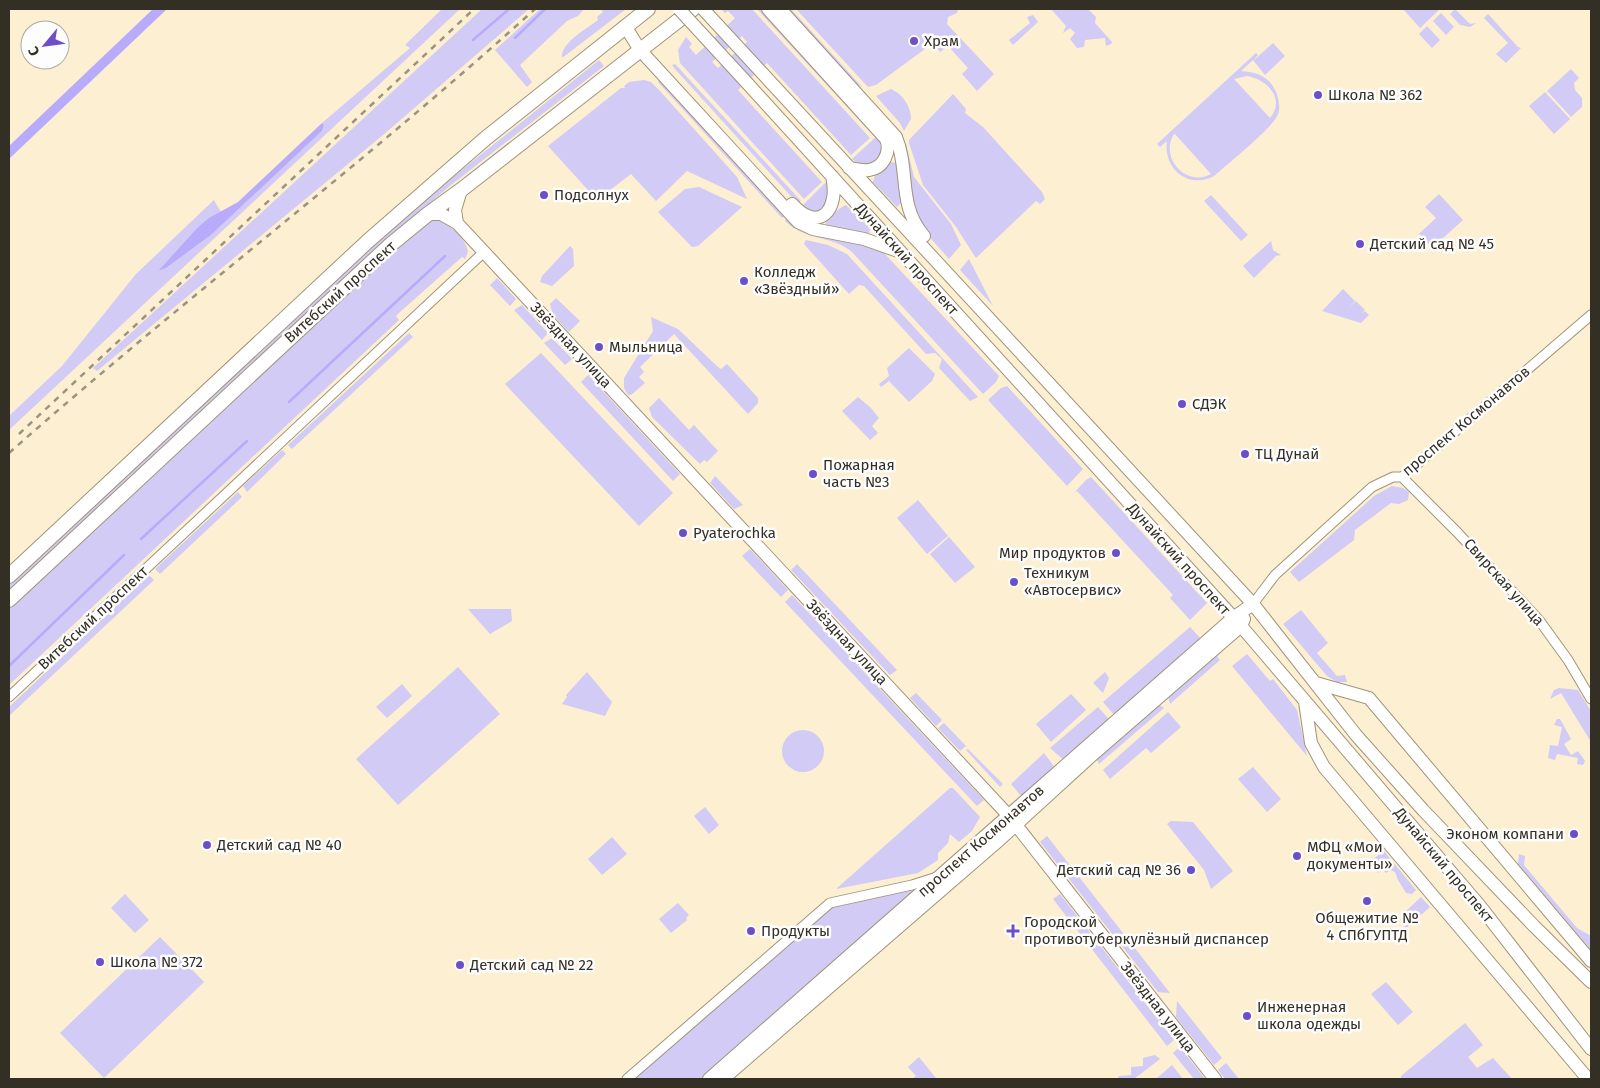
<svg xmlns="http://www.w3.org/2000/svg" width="1600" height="1088" viewBox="0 0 1600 1088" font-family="'Fira Sans',sans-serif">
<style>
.green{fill:#d1cbf5;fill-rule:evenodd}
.water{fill:#b8abfb}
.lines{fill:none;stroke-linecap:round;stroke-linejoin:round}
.stream{stroke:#b8abfb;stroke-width:2.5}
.street-casing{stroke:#a09479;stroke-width:11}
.secondary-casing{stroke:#a09479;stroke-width:14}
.primary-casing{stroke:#a09479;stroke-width:16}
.street{stroke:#fff;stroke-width:9}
.secondary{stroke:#fff;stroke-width:12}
.primary{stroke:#fff;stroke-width:14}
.rail{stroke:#9c937f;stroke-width:2.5;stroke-dasharray:6 6;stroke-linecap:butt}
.secondary-bridge-casing{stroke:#a09479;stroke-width:14;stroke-linecap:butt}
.secondary-bridge{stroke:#fff;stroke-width:12}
.poi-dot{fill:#6e4ec7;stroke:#fdfdfd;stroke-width:2}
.labels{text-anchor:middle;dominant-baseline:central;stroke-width:5;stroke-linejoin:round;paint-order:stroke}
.poi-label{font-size:15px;fill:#342f24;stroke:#fdfdfd;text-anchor:start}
.street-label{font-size:15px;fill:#342f24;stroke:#fdfdfd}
</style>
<rect width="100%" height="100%" fill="#fcefd2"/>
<path class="green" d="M 442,9 L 460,9 L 9,430 L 9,416 L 62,366 L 136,274 L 214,200 L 221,212 L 197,228 L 158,271 L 166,268 L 211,235 L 322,131 L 324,125 L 322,123 L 410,48 L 405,45 Z
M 482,9 L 529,9 L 383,135 L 97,371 L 93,368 Z
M 540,9 L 584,9 L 578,16 L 567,21 L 520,65 L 532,82 L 527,87 L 495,50 Z
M 601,9 L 626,9 L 562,58 C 560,43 588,28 598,20 L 597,17 L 603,12 Z
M 721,9 L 752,9 L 870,138 L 851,155 L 767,63 L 738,90 L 822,182 L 804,199 L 680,63 L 678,50 L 686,37 L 692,44 L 689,47 L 696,55 L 735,18 L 728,11 L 725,13 ZM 742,36 L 747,42 L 718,68 L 712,62 Z
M 757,9 L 762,9 L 875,133 L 873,135 Z
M 786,9 L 791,9 L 862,87 L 854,83 Z
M 796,9 L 958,9 L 957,13 L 948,17 L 947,24 L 994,74 L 977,91 L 962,74 L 968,68 L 948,46 L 940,52 L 933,43 L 876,85 L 868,87 Z
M 1051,9 L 1088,9 L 1096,17 L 1095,23 L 1112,42 L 1111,44 L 1106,46 L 1105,38 L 1085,40 L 1084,47 L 1077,48 L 1070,39 L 1075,33 L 1070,28 L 1063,33 L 1066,26 Z
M 1403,9 L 1440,9 L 1420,28 Z
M 1455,9 L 1470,24 L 1476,23 L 1470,27 L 1460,25 L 1450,14 Z
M 1441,13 L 1454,27 L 1446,35 L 1433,21 Z
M 1488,14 L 1518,47 L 1521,48 L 1506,63 L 1496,54 L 1508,43 L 1484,18 Z
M 1033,15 L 1038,22 L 1013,45 L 1009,40 L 1030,23 L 1027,17 Z
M 1427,26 L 1440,40 L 1432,48 L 1419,34 Z
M 1273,43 L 1285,56 L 1265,75 L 1253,60 L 1241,71 C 1254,72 1267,75 1274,88 C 1278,95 1281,106 1278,114 C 1274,127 1226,165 1214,176 C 1188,190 1163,168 1167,141 L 1160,147 L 1157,144 L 1256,53 L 1258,55 L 1253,61 ZM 1247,76 C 1267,79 1286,99 1270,118 L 1234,79 ZM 1174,134 L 1175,134 L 1211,174 C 1186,188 1159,157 1174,134 Z
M 599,60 L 604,66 L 451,185 L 353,269 L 9,591 L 9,585 L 351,265 L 448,181 Z
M 675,64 L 676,65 L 801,201 L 798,204 L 675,69 L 672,65 Z
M 1571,69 L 1579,78 L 1574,83 L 1575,90 L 1582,98 L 1582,107 L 1571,117 L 1547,91 Z
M 659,79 L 785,216 L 782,218 L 658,82 Z
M 644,80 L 651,82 L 660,91 L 737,177 L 747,199 L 687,171 L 656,201 L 631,174 L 597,200 L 548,146 L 621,88 L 625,88 L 624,86 L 629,82 Z
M 891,89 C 903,94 911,107 911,119 L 904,131 L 900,123 L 876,96 Z
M 1545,92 L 1570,119 L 1554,134 L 1529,106 Z
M 953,94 L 966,109 L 965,113 L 983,127 L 1042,192 L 1045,199 L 1040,204 L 1036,201 L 976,258 L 956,227 L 923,185 L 909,143 L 909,140 Z
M 878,135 L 882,151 C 875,163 864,170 852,159 Z
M 906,144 L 914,177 L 951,224 L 961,245 L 949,259 L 917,223 L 905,148 Z
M 891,162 L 897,163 L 901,203 L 897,207 L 873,182 L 875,175 Z
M 826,182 L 829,186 L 825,208 L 815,212 L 801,207 Z
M 699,187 L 742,207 L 698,246 L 692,247 L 658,212 L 685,189 Z
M 1439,194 L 1463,220 L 1432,248 L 1419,234 L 1436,218 L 1425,207 Z
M 1211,195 L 1248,235 L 1241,241 L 1204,201 Z
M 846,205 L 870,229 L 869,234 L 825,226 C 825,220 840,207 846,205 Z
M 787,218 L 884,253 L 999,376 L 996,382 L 983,394 L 852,252 C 831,235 806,241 785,221 Z
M 437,219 C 449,224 466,238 468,252 L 465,259 L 462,257 L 400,312 L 396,316 L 399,320 L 9,685 L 9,607 L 130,498 L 387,258 L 430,221 Z
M 806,240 L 828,245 L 847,254 L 978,397 L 970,401 L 939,368 L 942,359 L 935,353 L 926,354 L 864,286 L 859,285 L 849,294 L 804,244 Z
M 1271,241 L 1273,250 L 1281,255 L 1276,256 L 1254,278 L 1243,266 Z
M 570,246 L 573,249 L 574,266 L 552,286 L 540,282 L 542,276 Z
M 969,259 L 993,306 L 960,270 Z
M 497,278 L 516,299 L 510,306 L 490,285 Z
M 1343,289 L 1355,301 L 1348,308 L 1356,301 L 1365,310 L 1361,314 L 1365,311 L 1369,315 L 1361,323 L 1322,311 Z
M 556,298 L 580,321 L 569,332 L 553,315 L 550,304 Z
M 522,305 L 548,333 L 542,340 L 514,310 Z
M 651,317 L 678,329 L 718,367 L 721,369 L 727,364 L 758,398 L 758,403 L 748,414 L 674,334 L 640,367 L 644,372 L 639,377 L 645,383 L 631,395 L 628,395 L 624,388 L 624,378 L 653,331 Z
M 409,333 L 413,337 L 292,449 L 288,445 Z
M 552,338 L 572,359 L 565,365 L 544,343 Z
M 909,348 L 935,374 L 932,381 L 909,402 L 889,381 L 881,387 L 879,384 L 889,376 L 887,368 Z
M 541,353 L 673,493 L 639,526 L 505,384 Z
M 588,375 L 680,474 L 673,481 L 581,382 Z
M 1007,386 L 1083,469 L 1067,486 L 988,400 L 1001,388 Z
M 858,397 L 870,407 L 879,418 L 872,426 L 878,433 L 870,440 L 842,411 Z
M 659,398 L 689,430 L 694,425 L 718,451 L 707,462 L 704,460 L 700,464 L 652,417 L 649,408 Z
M 282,450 L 286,454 L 247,492 L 243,486 Z
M 715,476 L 743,505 L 734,509 L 710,483 Z
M 1091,477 L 1207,603 L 1190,620 L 1170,598 L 1173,595 L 1077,491 L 1074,493 L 1086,480 Z
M 1392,486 L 1403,488 L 1409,492 L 1408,500 L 1399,504 L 1391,503 L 1355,530 L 1354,540 L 1299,582 L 1290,572 L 1374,496 Z
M 238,492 L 242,497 L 160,574 L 155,569 Z
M 918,500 L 948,536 L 927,554 L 897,518 Z
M 949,537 L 975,567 L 955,583 L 930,554 Z
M 750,549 L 788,590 L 781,597 L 742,556 Z
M 797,564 L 897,670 L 890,675 L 791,570 Z
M 149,575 L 154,580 L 9,716 L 9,707 Z
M 792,595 L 984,800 L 977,806 L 785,602 Z
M 468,609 L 511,609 L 512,621 L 490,634 Z
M 1301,610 L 1328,643 L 1317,653 L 1337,676 L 1345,675 L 1347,682 L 1337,682 L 1327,676 L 1283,624 Z
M 1190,627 L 1202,640 L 1116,717 L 1103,702 Z
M 1215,654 L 1220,660 L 1170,704 L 1168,696 Z
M 1247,654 L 1270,681 L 1273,679 L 1297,710 L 1307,756 L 1232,666 Z
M 458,667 L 500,714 L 398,805 L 356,759 Z
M 587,672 L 612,702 L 605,716 L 562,704 L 567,697 L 566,695 Z
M 1105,672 L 1109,678 L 1103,693 L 1093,683 Z
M 402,684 L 412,696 L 387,718 L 376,707 Z
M 1559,688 L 1578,690 L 1591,711 L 1591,742 L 1561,693 L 1550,699 L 1554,690 Z
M 916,693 L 942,720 L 936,726 L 910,698 Z
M 1071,694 L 1086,710 L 1051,742 L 1036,724 Z
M 1158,704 L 1164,708 L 1099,764 L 1096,758 Z
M 1098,707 L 1109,719 L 1065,761 L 1050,748 Z
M 1168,712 L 1181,727 L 1151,753 L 1146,748 L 1110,779 L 1103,770 Z
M 1557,719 L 1560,719 L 1571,739 L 1564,744 L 1571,755 L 1578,751 L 1585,761 L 1583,765 L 1577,764 L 1578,758 L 1557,754 L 1555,760 L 1548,758 L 1550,745 L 1558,746 L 1562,727 L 1554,725 Z
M 944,723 L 966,746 L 960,751 L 938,728 Z
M782 751a21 21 0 1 1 42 0a21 21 0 1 1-42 0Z
M 968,749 L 1003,784 L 1000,787 L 966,750 Z
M 1044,753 L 1056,769 L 1022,797 L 1011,784 Z
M 1253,767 L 1281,799 L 1267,812 L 1238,779 Z
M 950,788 L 953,788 L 980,817 L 972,831 L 959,842 L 950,834 L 948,843 L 938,853 L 938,860 L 918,873 L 836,889 Z
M 705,807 L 719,825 L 709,834 L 694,816 Z
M 1171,821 L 1193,822 L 1233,871 L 1211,889 L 1204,870 L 1167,824 Z
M 1047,836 L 1170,993 L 1158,992 L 1040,842 Z
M 612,837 L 627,854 L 602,875 L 588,859 Z
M 1384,851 L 1416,890 L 1412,894 L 1406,893 L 1398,880 L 1395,872 L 1390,870 L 1386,873 L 1382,869 L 1378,873 L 1369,862 Z
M 1519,854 L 1525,856 L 1524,865 L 1577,928 L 1591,936 L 1591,950 L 1518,864 Z
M 914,890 L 912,895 L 702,1079 L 634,1079 L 830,907 Z
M 125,894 L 149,920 L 135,933 L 111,908 Z
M 1060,894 L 1174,1040 L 1167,1046 L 1053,899 Z
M 1421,897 L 1430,907 L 1406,928 L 1401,921 L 1402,915 Z
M 678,903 L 689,915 L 686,918 L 687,920 L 671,933 L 659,919 Z
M 160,937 L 204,982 L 104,1078 L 60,1033 Z
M 1386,982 L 1413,1012 L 1398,1025 L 1371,994 Z
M 1177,1001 L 1222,1058 L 1214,1065 L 1176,1017 Z
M 1465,1023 L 1483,1045 L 1468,1057 L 1477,1068 L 1493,1058 L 1512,1079 L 1401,1079 L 1401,1076 Z
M 1180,1047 L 1205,1079 L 1194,1079 L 1173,1053 Z
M 1155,1055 L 1160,1059 L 1134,1079 L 1119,1079 L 1118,1076 L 1131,1075 L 1131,1067 L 1143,1066 L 1143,1058 Z
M 919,1057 L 936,1078 L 935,1079 L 912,1079 L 916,1076 L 908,1067 Z
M 1226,1063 L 1239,1079 L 1225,1079 L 1218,1070 Z
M 1172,1065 L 1183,1079 L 1156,1079 Z"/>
<path class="water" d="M 153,9 L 167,9 L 9,159 L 9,146 Z
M 322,123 L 324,125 L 322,131 L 211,235 L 166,268 L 158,271 L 197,228 L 209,218 L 238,202 Z"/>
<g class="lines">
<path class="stream" d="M 515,38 L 545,9
M 473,40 L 509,9
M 289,402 L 445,256
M 141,539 L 247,441
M 9,666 L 124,555"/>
<g class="street-casing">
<path id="street" d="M 1402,477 L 1457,532 L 1539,620 L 1568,660 L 1591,699
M 1253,604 L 1275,575 L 1372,487 L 1393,477 L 1402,477 L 1591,315
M 9,697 L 484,252
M 627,1079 L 830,903 L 912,885 L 937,877"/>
</g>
<g class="secondary-casing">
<path id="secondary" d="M 703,9 L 1253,604 L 1356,735 L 1423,810 L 1534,926 L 1591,982
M 768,9 L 886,139 C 891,151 884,168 869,170 C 862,171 855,169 849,168
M 780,9 L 896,137 C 910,171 897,205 924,236
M 625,26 L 640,50 L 798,222 L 813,229 L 864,239 L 898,251
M 748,84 L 1241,626 L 1480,906 L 1591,1049
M 792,204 C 819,234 840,210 832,176
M 428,214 L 441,214 L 457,223 L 1009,816 L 1215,1079
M 457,223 L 455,210 L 461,190
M 1316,683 L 1369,698 L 1591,961
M 1305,702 L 1311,743 L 1324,767 L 1588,1079
M 709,1079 L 1233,618 L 1253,604
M 723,1079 L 997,842 L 1090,757 L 1241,626 L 1244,619"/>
</g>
<g class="primary-casing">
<path id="primary" d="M 9,576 L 368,241 L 486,138 L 648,9
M 9,600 L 389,246 L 428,214 L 461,190 L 693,9"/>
</g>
<use href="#street" class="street"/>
<use href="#secondary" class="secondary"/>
<use href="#primary" class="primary"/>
<path class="rail" d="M 19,434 L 474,9
M 9,453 C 181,301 365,163 535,9"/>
<g class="secondary-bridge-casing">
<path id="secondary-bridge" d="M 679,9 L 748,84"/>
</g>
<use href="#secondary-bridge" class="secondary-bridge"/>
</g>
<g class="poi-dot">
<circle cx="914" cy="41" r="5"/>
<circle cx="1318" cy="95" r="5"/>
<circle cx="544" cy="195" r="5"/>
<circle cx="1360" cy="244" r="5"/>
<circle cx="744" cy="281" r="5"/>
<circle cx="599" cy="347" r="5"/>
<circle cx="1182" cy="404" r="5"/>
<circle cx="1245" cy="454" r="5"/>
<circle cx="813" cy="474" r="5"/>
<circle cx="683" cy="533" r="5"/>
<circle cx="1116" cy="553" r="5"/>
<circle cx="1014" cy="582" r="5"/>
<circle cx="1574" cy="834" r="5"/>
<circle cx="207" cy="845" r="5"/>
<circle cx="1297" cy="856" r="5"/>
<circle cx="1191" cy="870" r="5"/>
<circle cx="1367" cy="901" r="5"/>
<circle cx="751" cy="931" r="5"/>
<path d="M1010.5 923.5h5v5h5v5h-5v5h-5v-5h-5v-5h5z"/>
<circle cx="100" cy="962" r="5"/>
<circle cx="460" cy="965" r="5"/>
<circle cx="1247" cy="1016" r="5"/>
</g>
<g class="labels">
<g class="poi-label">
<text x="924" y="41">Храм</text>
<text x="1328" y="95">Школа № 362</text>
<text x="554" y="195">Подсолнух</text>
<text x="1370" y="244">Детский сад № 45</text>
<text x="754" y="272">Колледж<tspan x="754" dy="17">«Звёздный»</tspan></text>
<text x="609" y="347">Мыльница</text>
<text x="1192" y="404">СДЭК</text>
<text x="1255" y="454">ТЦ Дунай</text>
<text x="823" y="465">Пожарная<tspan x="823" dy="17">часть №3</tspan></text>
<text x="693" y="533">Pyaterochka</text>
<text x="1106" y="553" text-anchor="end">Мир продуктов</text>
<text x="1024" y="573">Техникум<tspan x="1024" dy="17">«Автосервис»</tspan></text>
<text x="1564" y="834" text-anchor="end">Эконом компани</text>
<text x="217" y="845">Детский сад № 40</text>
<text x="1307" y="847">МФЦ «Мои<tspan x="1307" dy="17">документы»</tspan></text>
<text x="1181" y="870" text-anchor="end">Детский сад № 36</text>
<text x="1367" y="918" text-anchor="middle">Общежитие №<tspan x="1367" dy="17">4 СПбГУПТД</tspan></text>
<text x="1024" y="922">Городской<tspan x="1024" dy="17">противотуберкулёзный диспансер</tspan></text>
<text x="761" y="931">Продукты</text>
<text x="110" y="962">Школа № 372</text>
<text x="470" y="965">Детский сад № 22</text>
<text x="1257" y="1007">Инженерная<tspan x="1257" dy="17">школа одежды</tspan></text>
</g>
<g class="street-label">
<text transform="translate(907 259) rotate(48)">Дунайский проспект</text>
<text transform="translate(340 292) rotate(-42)">Витебский проспект</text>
<text transform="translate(571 345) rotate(47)">Звёздная улица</text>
<text transform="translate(1466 421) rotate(-40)">проспект Космонавтов</text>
<text transform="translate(1179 559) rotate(48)">Дунайский проспект</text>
<text transform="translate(1504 582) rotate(48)">Свирская улица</text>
<text transform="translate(93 618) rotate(-43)">Витебский проспект</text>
<text transform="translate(847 642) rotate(47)">Звёздная улица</text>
<text transform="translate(981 841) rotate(-41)">проспект Космонавтов</text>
<text transform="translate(1444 865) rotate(50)">Дунайский проспект</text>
<text transform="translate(1158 1007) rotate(52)">Звёздная улица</text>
</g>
</g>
<rect width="1600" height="1088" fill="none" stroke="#342f24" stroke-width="20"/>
<g transform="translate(45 45) rotate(241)"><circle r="24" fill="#fdfdfd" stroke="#adaba6"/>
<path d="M0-4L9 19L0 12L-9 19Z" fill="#6e4ec7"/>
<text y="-8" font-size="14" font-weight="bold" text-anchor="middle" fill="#342f24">С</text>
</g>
</svg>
